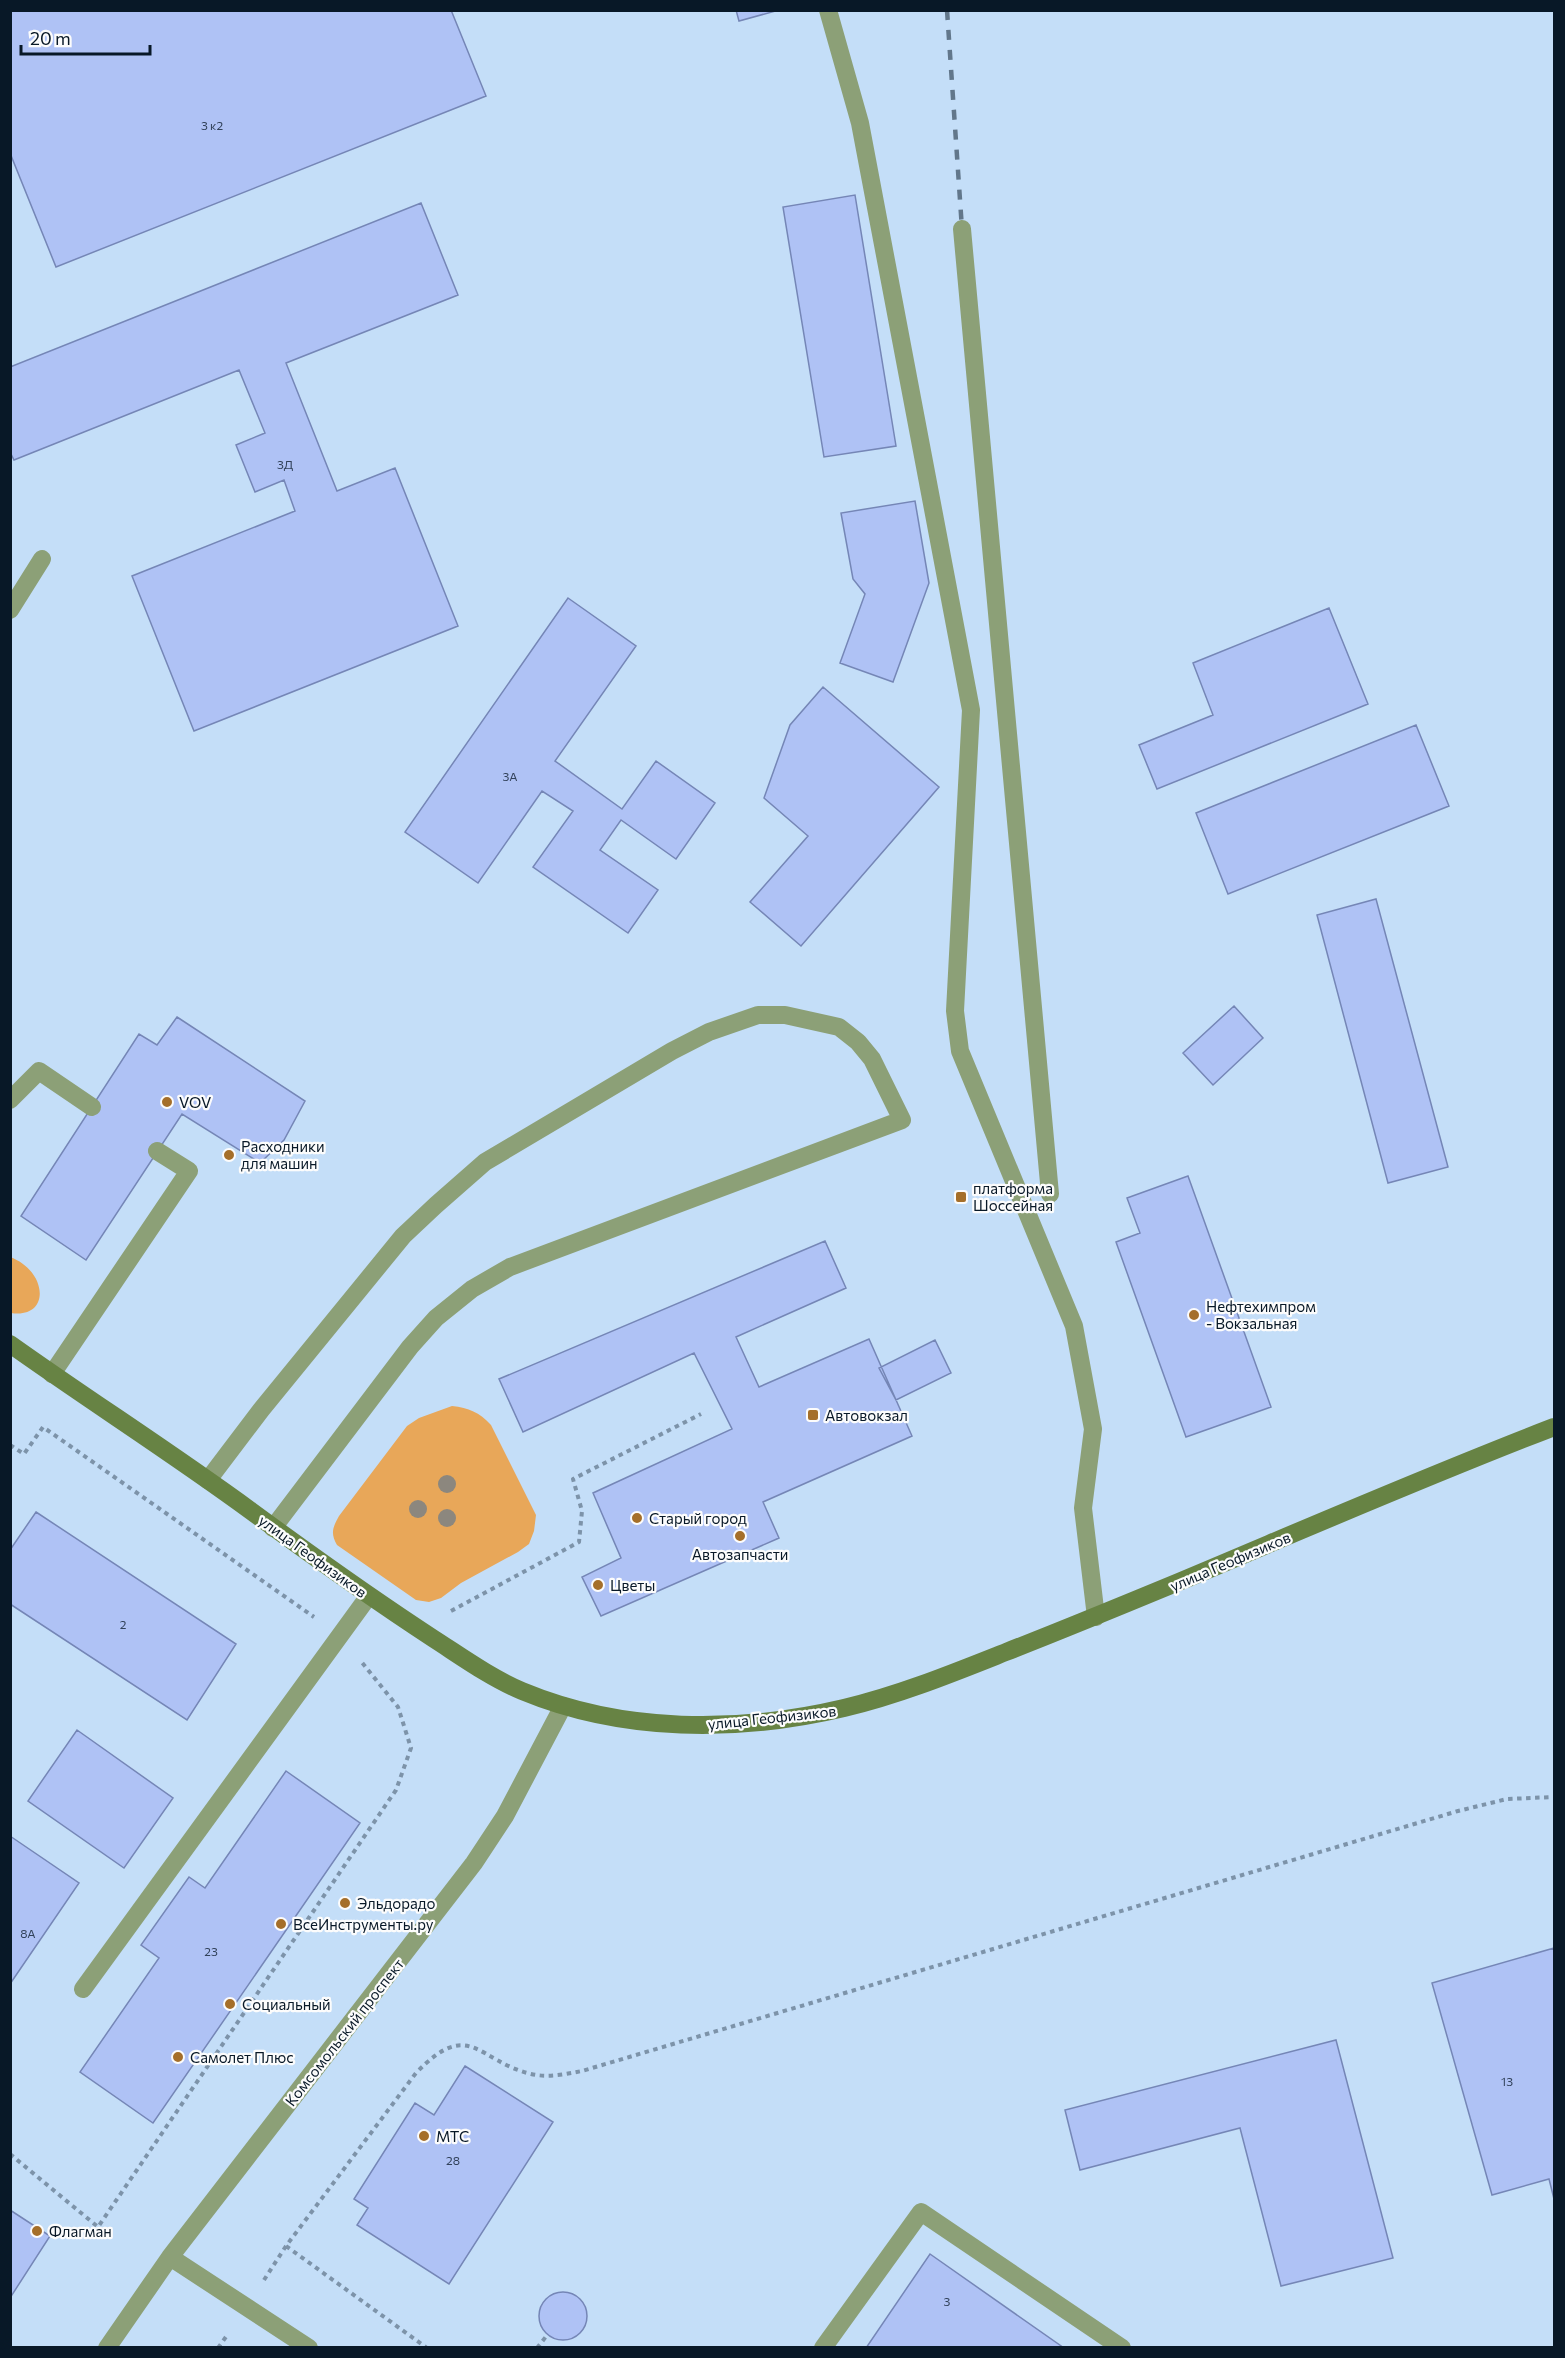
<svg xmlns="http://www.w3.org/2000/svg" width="1565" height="2358" viewBox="0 0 1565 2358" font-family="Commissioner,sans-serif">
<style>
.green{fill:#e8a759}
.building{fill:#afc2f5;stroke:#7586b6;stroke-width:1.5}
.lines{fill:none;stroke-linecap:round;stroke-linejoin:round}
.path{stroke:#7d93a9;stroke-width:4;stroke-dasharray:4.5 4.5;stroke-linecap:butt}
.lane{stroke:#8ca077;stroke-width:18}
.street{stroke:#8ca077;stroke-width:18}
.secondary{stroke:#678344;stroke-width:18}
.rail{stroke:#62778b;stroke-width:4.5;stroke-dasharray:10 10;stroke-linecap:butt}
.tree{fill:#8c877e}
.poi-dot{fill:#a56f2a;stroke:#fcfcfc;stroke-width:2}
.labels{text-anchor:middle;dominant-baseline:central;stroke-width:4.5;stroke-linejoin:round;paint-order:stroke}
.number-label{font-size:12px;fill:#32425a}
.poi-label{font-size:15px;fill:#081827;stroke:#fcfcfc;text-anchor:start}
.street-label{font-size:15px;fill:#081827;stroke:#fcfcfc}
</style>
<rect width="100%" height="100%" fill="#c4def8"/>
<path class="green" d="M 10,1257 C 48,1271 51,1319 11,1313 Z
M 452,1406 C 469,1408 479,1412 491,1425 L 536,1515 L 534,1531 L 529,1544 L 518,1552 L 461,1583 L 441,1598 L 429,1602 L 416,1600 L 337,1545 C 330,1533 333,1527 339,1516 L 407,1426 L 419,1418 Z"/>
<path class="building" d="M 10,10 L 451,10 L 486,96 L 56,267 L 10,153 Z
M 736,10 L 779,10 L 739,21 Z
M 855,195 L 896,446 L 824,457 L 783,207 Z
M 421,203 L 458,295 L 286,363 L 337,491 L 395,468 L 458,626 L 194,731 L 132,576 L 295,511 L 284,480 L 255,492 L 236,445 L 265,433 L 239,370 L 14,460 L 10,452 L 10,367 Z
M 915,501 L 929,583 L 893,682 L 840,663 L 865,594 L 853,579 L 841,513 Z
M 568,598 L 636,646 L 555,761 L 622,809 L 656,761 L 715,803 L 676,859 L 621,820 L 600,850 L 658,890 L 628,933 L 533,867 L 573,811 L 542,791 L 478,883 L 405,832 Z
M 1329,608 L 1368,704 L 1157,789 L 1139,745 L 1213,715 L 1193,663 Z
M 823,687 L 939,787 L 801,946 L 750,902 L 808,836 L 764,798 L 790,725 Z
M 1416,725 L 1449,806 L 1228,894 L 1196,813 Z
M 1376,899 L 1448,1167 L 1388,1183 L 1317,915 Z
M 1234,1006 L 1263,1038 L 1213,1085 L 1183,1053 Z
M 177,1017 L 305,1101 L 284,1140 L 260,1163 L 182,1114 L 86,1260 L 21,1216 L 139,1034 L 157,1045 Z
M 1188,1176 L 1271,1407 L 1186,1437 L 1116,1242 L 1140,1233 L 1127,1198 Z
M 825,1241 L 846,1288 L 736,1337 L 759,1387 L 869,1339 L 912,1436 L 763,1502 L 779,1538 L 601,1616 L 582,1577 L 621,1558 L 593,1493 L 732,1429 L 694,1353 L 523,1432 L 499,1379 Z
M 935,1340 L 951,1373 L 896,1400 L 879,1368 Z
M 36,1512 L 236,1644 L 187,1720 L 10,1604 L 10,1550 Z
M 77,1730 L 173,1798 L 124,1868 L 28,1801 Z
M 286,1771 L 360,1823 L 153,2123 L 80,2072 L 159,1958 L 141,1945 L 189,1877 L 205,1888 Z
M 10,1836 L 79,1883 L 10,1984 Z
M 1554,1948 L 1554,2199 L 1549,2179 L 1492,2195 L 1432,1983 Z
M 1336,2040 L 1393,2258 L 1281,2286 L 1240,2128 L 1080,2170 L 1065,2110 Z
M 465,2066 L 553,2122 L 449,2284 L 357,2225 L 368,2208 L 354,2199 L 415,2103 L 434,2115 Z
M 10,2210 L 50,2236 L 10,2298 Z
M 930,2254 L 1064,2348 L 866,2348 Z
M539 2316a24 24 0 1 1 48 0a24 24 0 1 1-48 0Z"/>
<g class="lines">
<path class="path" d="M 10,1445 L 24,1454 L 43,1427 L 314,1617
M 451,1611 L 579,1542 L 582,1511 L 573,1479 L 701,1414
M 10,2154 L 98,2227 L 396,1790 L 411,1748 L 398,1707 L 360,1660
M 286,2246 L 427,2348
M 264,2280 L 286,2246 L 416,2073 C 470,2017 477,2061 531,2074 C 548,2078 566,2074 582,2071 L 1458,1811 L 1507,1799 L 1554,1797
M 218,2348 L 228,2334
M 537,2348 L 548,2334"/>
<path class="lane" d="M 828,10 L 860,123 L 971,710 L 955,1011 L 960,1051 L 1074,1326 L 1093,1429 L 1083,1508 L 1096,1617
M 10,610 L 42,559
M 10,1100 L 39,1071 L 92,1107
M 52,1374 L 189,1171 L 157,1151
M 208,1480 L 261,1410 L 403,1236 L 436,1205 L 485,1162 L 672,1051 L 709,1032 L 758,1015 L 785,1015 L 839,1027 L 858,1042 L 872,1059 L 902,1120 L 510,1267 L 472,1289 L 436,1318 L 410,1347 L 273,1528
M 83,1989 L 368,1597
M 823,2348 L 921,2212 L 1122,2348"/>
<path class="street" d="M 962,229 L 1050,1194
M 170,2257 L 309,2348
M 107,2348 L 170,2257 L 474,1863 L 505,1816 L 563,1706"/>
<path class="secondary" d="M 10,1344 C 90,1401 172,1453 251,1511 C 311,1555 371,1598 434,1639 C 462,1657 491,1678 522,1691 C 623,1733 738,1733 844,1708 C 899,1695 953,1673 1006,1652 C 1065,1629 1123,1605 1181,1581 C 1305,1529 1429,1475 1554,1427"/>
<path class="rail" d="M 947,10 L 962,229"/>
</g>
<g class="tree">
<circle cx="447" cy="1484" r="9"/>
<circle cx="418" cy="1509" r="9"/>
<circle cx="447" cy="1518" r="9"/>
</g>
<g class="poi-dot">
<circle cx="167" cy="1102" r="6"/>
<circle cx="229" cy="1155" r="6"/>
<rect x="955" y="1191" width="12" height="12" rx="3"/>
<circle cx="1194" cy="1315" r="6"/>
<rect x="807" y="1409" width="12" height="12" rx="3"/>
<circle cx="637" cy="1518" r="6"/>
<circle cx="740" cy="1536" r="6"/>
<circle cx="598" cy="1585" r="6"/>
<circle cx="345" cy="1903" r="6"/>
<circle cx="281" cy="1924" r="6"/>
<circle cx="230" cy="2004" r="6"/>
<circle cx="178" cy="2057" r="6"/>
<circle cx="424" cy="2136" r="6"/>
<circle cx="37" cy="2231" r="6"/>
</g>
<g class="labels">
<g class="number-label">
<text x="212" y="125">3 к2</text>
<text x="285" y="464">3Д</text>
<text x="510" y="776">3А</text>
<text x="123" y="1624">2</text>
<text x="28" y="1933">8А</text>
<text x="211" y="1951">23</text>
<text x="1507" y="2081">13</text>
<text x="453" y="2160">28</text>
<text x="947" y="2301">3</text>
</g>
<g class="poi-label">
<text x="179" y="1102">VOV</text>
<text x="241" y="1146">Расходники<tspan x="241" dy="17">для машин</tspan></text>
<text x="973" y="1188">платформа<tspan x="973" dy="17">Шоссейная</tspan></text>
<text x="1206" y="1306">Нефтехимпром<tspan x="1206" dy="17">- Вокзальная</tspan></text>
<text x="825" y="1415">Автовокзал</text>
<text x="649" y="1518">Старый город</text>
<text x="740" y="1554" text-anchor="middle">Автозапчасти</text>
<text x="610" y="1585">Цветы</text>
<text x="357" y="1903">Эльдорадо</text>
<text x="293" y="1924">ВсеИнструменты.ру</text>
<text x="242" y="2004">Социальный</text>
<text x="190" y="2057">Самолет Плюс</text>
<text x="436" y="2136">МТС</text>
<text x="49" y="2231">Флагман</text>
</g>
<g class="street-label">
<text transform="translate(313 1556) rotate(36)">улица Геофизиков</text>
<text transform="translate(1230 1561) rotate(-23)">улица Геофизиков</text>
<text transform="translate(772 1717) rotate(-6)">улица Геофизиков</text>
<text transform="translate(344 2032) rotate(-52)">Комсомольский проспект</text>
</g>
</g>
<rect width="1565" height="2358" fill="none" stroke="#081827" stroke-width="24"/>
<path d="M21 45v9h129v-9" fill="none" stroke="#081827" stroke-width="3"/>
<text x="30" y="45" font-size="18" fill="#081827" stroke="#fcfcfc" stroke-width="4.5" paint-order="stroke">20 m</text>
</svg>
